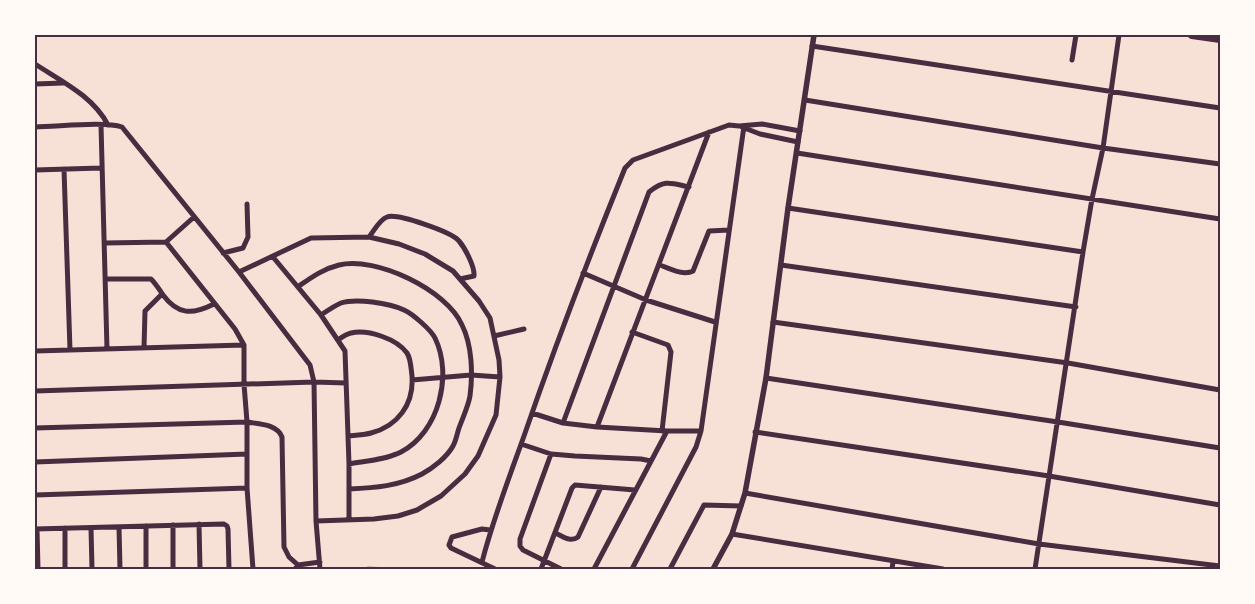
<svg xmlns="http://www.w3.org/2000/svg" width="1255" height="604" viewBox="0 0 1255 604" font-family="'Playfair Display',serif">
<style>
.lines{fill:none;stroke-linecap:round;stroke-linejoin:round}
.stream{stroke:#dcb8b0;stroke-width:2.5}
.minor{stroke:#4a2c40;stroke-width:5}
.tertiary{stroke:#4a2c40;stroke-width:5.5}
.primary{stroke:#4a2c40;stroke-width:8}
.neatline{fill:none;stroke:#4a2c40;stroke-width:2}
</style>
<rect width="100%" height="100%" fill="#f7e1d7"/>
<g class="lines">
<path class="stream" d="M 367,569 L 368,567 L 386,569"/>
<path class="minor" d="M 812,46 L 1220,108
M 1072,60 L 1076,35
M 35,64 C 61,81 93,96 108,125
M 35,84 L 63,83
M 805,100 L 1103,148 L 1220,164
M 101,125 L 107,349
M 35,127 C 57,127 104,121 122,127 L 239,272 L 310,365 L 314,382 L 316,521 L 320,569
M 742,127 L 760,134 L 798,142
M 797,153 L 1220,219
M 64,169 L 70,350
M 35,170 L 101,168
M 788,208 L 1083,252
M 369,237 C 374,231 379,220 387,217 C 397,213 452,232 459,241 C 465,248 475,267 474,276 L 460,279
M 166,242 L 194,217
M 105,243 L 166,242 L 235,329 L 244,345 L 244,384 L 247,422 L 247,488 L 253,569
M 223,253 L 243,248 L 248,237 L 247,204
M 273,257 L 321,315 L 345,351 L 349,464 L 349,520
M 660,265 C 670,269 684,276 693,271 L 709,231 L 729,230
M 781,265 L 1076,307
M 239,272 L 311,238 L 369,237 L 399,244 L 425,254 L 453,271 L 479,301 L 490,318 L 499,360 L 500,377 L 496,415 L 478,456 L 465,474 L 441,496 L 417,510 L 398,516 L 374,519 L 316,521
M 583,273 L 646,300 L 715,322
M 106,279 L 151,279 C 156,284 159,289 163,295 C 178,315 192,315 214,304
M 299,286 C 312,277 323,269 339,265 C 376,256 447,290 462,325 C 472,345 473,373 470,396 C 468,407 463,417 459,428 C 457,434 456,441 453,446 C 447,457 433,468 422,474 C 399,486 375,488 349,489
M 321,315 C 327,311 334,306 341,303 C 356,298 389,303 404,310 C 413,314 431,330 435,338 C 453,375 439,432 401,452 C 385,460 366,461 349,464
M 773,322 L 1068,363 L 1220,390
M 632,332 L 668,345 L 671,352 L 662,431
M 494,336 L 524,329
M 338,340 C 342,337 346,334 351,333 C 368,329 397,339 407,353 C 411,359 411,369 412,376 C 414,404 398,426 371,433 C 364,435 355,435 348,436
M 144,348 L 145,311 L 162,294
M 35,351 L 244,345
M 766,378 L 1058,422 L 1220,448
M 412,380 L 471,375 L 500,377
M 35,391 L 314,382 L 346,383
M 532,413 L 563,423 L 597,427 L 667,431 L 701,431
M 563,423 L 649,192 C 665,179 671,183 689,187
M 597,427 L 709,132
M 35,428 L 247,422 C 259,424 277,424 282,437 L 284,547 L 289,557 L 298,565
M 755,432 L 1049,476 L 1220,505
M 521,444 L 551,454 L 575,456 L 641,459 L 651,461
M 551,454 L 520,539 L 520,546 L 523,550 L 561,569
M 35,462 L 247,454
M 745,493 L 1039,544 L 1220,566
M 35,495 L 247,488
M 199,524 L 200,569
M 173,525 L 173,569
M 146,526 L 146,569
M 119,527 L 120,569
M 65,528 L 65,569
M 91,528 L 92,569
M 35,529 L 224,524 L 227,526 L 228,529 L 229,569
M 37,529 L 38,569
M 490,530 L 482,529 L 452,537 L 449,545 L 451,548 L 495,569
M 555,533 C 563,536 570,543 578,537 L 601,487
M 732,534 L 943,569
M 482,562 C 493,519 509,478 524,436 C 555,346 589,257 625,168 L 633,160 L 729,125 L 739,126 L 762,124 L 800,131
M 295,569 L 298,565 L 320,562
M 541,569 L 572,488 L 575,485 L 635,490
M 594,569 L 667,431
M 632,569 L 696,447 L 701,431 L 744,126
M 670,569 L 704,505 L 741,506
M 892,569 L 893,562
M 1035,569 L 1083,252 L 1092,199 L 1103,148 L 1119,35"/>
<path class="tertiary" d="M 713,569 L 732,534 L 745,493 L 766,378 L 788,208 L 814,35"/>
<path class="primary" d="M 1192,35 L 1220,39"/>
</g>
<rect width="1255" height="604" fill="none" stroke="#fffaf5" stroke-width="72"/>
<rect x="36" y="36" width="1183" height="532" class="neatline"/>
</svg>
